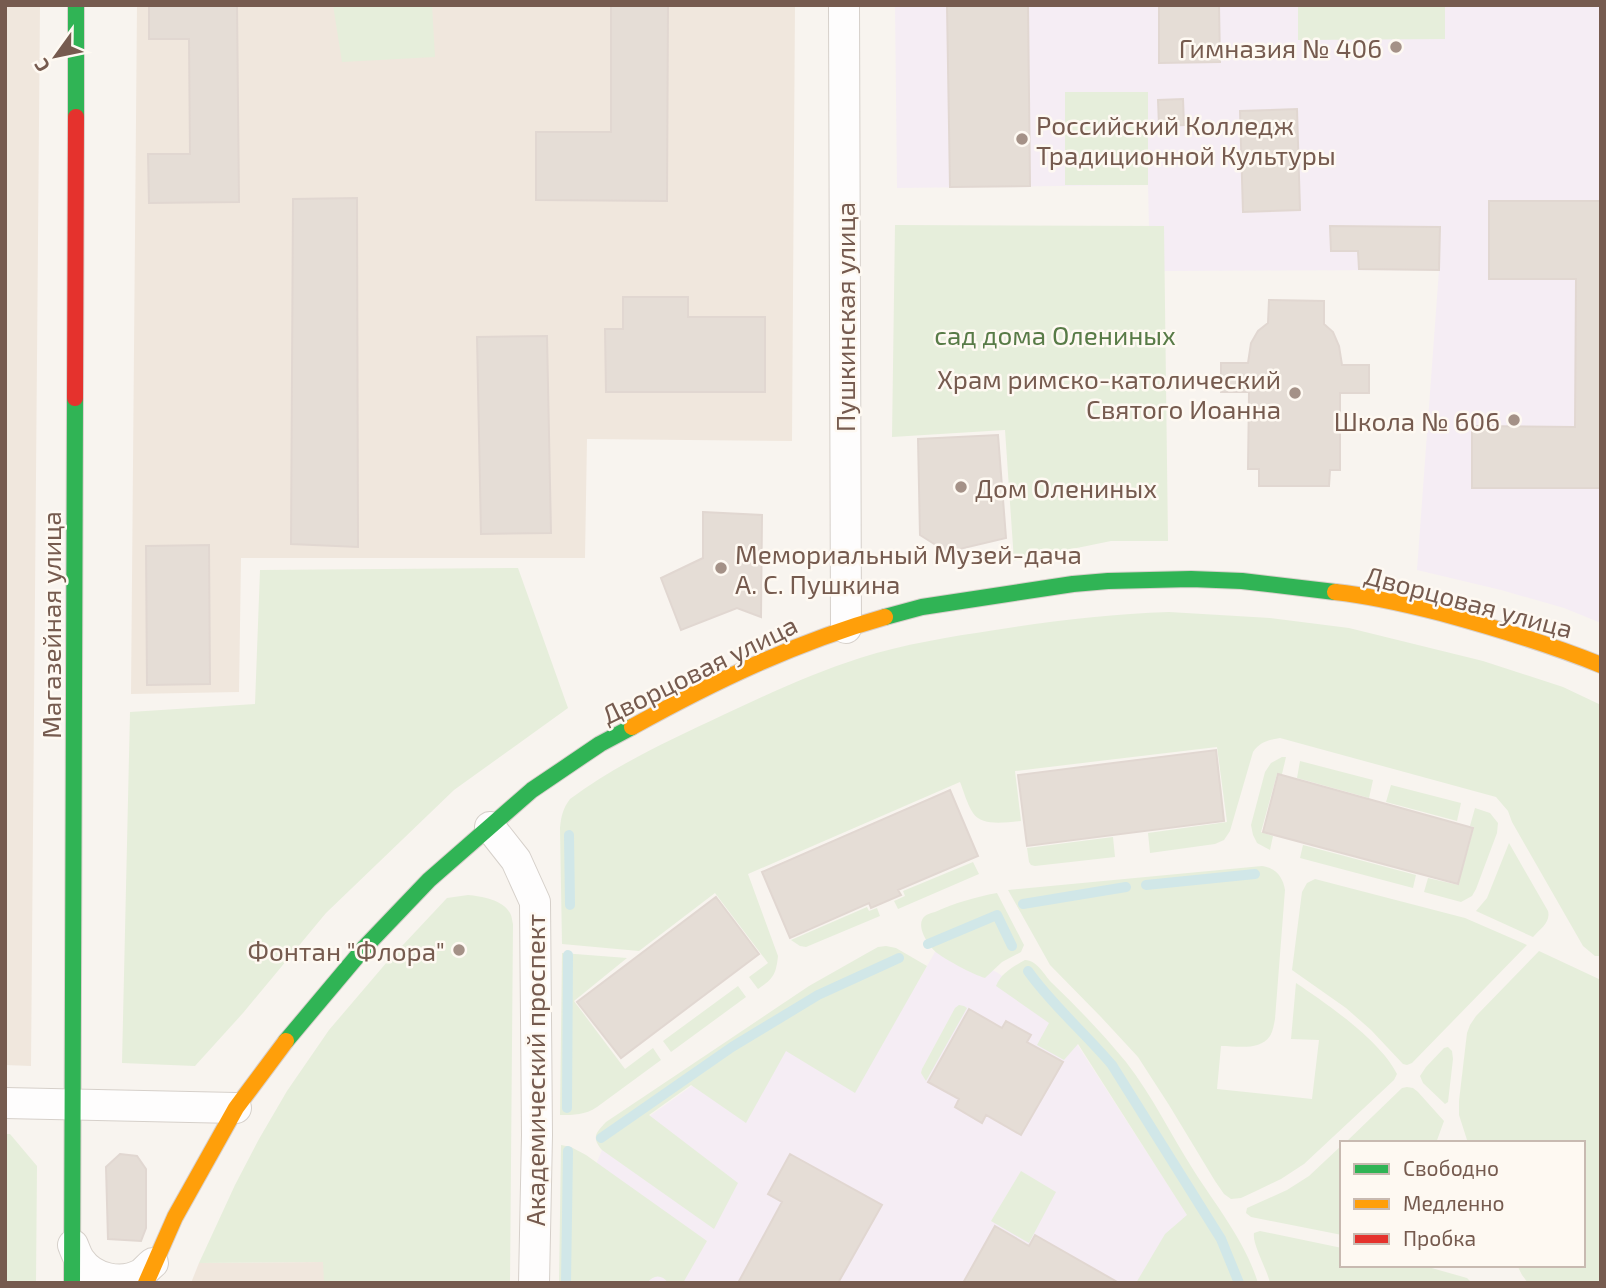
<svg xmlns="http://www.w3.org/2000/svg" width="1606" height="1288" viewBox="0 0 1606 1288" font-family="'Exo 2',sans-serif">
<style>
.residential{fill:#f0e7dd}
.education{fill:#f5edf4}
.green{fill:#e6eedb}
.lines{fill:none;stroke-linecap:round;stroke-linejoin:round}
.stream{stroke:#d1e7e8;stroke-width:10}
.building{fill:#e5ddd6;stroke:#e1d7d1;stroke-width:2}
.street-casing{stroke:#d6d0ca;stroke-width:32}
.fast-casing{stroke:#d8d0cb;stroke-width:18}
.slow-casing{stroke:#d8d0cb;stroke-width:18}
.jam-casing{stroke:#d8d0cb;stroke-width:18}
.street{stroke:#fefdfd;stroke-width:30}
.fast{stroke:#30b455;stroke-width:16}
.slow{stroke:#ff9f0a;stroke-width:16}
.jam{stroke:#e5322d;stroke-width:16}
.poi-dot{fill:#a49187;stroke:#fef9f2;stroke-width:2.5}
.labels{text-anchor:middle;dominant-baseline:central;stroke-width:5;stroke-linejoin:round;paint-order:stroke}
.poi-label{font-size:26px;fill:#765b4f;stroke:#fef9f2;text-anchor:end}
.street-label{font-size:26px;fill:#765b4f;stroke:#fef9f2}
.park-label{font-size:26px;fill:#587b47;stroke:#fef9f2}
</style>
<rect width="100%" height="100%" fill="#f8f4ef"/>
<path class="residential" d="M 5,5 L 40,5 L 31,1066 L 5,1065 Z
M 137,5 L 795,5 L 792,441 L 587,439 L 585,558 L 241,558 L 239,692 L 131,694 Z
M 324,1262 L 324,1283 L 191,1283 L 199,1263 Z"/>
<path class="education" d="M 895,5 L 1601,5 L 1601,623 L 1564,608 L 1501,590 L 1417,570 L 1439,270 L 1164,271 L 1164,227 L 1149,227 L 1148,185 L 897,188 Z
M 950,948 L 998,973 L 1041,1006 L 1077,1044 L 1219,1264 L 1222,1283 L 591,1283 L 597,1162 L 602,1150 L 731,1058 L 918,982 L 935,952 Z"/>
<path class="green" d="M 333,5 L 432,5 L 435,57 L 342,62 Z
M 1298,5 L 1445,5 L 1445,39 L 1298,40 Z
M 1065,92 L 1148,92 L 1148,185 L 1065,185 Z
M 895,225 L 1164,226 L 1168,541 L 1111,541 L 1014,561 L 1005,430 L 892,437 Z
M 518,568 L 568,708 L 454,790 L 326,913 L 243,1013 L 195,1066 L 122,1063 L 130,712 L 255,704 L 260,570 Z
M 1169,612 L 1270,618 L 1349,628 L 1483,661 L 1563,687 L 1601,705 L 1601,956 L 1595,956 L 1583,946 L 1512,822 L 1508,811 L 1496,797 L 1280,738 C 1268,740 1260,742 1253,752 L 1230,831 L 1224,840 L 1215,844 L 1150,853 L 1148,833 L 1227,822 L 1217,747 L 1015,771 L 1021,821 C 1007,822 982,827 973,813 C 967,804 964,792 960,782 L 748,874 L 778,956 C 776,975 773,979 758,989 L 749,977 L 768,963 L 715,893 L 639,951 L 562,944 L 560,828 C 561,817 563,808 570,799 C 617,764 670,740 723,715 C 768,694 813,673 860,658 C 904,644 949,637 995,630 C 1052,621 1110,614 1169,612 Z
M 1282,757 L 1286,757 L 1282,774 L 1277,774 L 1261,832 L 1273,836 L 1270,850 L 1257,843 L 1253,835 L 1251,825 L 1265,772 L 1271,763 Z
M 1300,761 L 1373,780 L 1369,798 L 1297,778 Z
M 1391,785 L 1461,803 L 1457,821 L 1386,802 Z
M 1475,808 L 1490,813 L 1498,823 L 1497,833 L 1476,889 L 1472,896 L 1461,902 L 1424,892 L 1428,878 L 1458,885 L 1474,827 L 1470,826 Z
M 1113,837 L 1115,857 L 1035,866 L 1031,865 L 1029,862 L 1027,848 Z
M 1509,843 L 1548,911 C 1551,922 1540,929 1533,937 L 1476,911 L 1487,898 Z
M 1303,845 L 1416,875 L 1413,888 L 1300,858 Z
M 973,862 L 979,874 L 898,909 L 894,901 L 905,896 L 903,891 Z
M 1262,866 C 1276,868 1283,877 1285,890 L 1275,1019 C 1274,1024 1273,1031 1270,1036 C 1260,1051 1237,1046 1221,1046 L 1217,1089 L 1312,1099 L 1319,1040 L 1291,1039 L 1296,983 C 1327,1004 1380,1040 1397,1074 L 1394,1080 L 1304,1164 L 1281,1179 L 1256,1191 L 1241,1198 L 1231,1199 L 1224,1194 L 1215,1181 L 1169,1105 L 1138,1057 L 1101,1017 L 1050,965 L 1008,890 Z
M 1315,879 L 1465,918 L 1527,945 L 1412,1063 L 1407,1065 L 1403,1064 L 1371,1030 L 1346,1008 L 1292,970 L 1302,892 L 1307,883 Z
M 997,893 L 1024,945 L 1021,952 L 1002,962 L 985,978 C 972,974 948,961 937,953 C 929,947 914,925 925,916 C 927,914 931,913 935,912 C 955,903 975,897 997,893 Z
M 468,895 C 481,896 503,900 510,913 C 512,916 512,921 513,924 L 510,1283 L 324,1283 L 323,1262 L 199,1263 L 235,1185 L 259,1139 L 287,1091 L 329,1030 L 387,962 L 447,898 Z
M 867,907 L 869,911 L 877,908 L 880,916 L 806,947 L 800,946 L 791,940 Z
M 886,946 L 896,948 L 927,966 L 855,1093 L 786,1051 L 746,1123 L 691,1085 L 649,1115 L 738,1183 L 714,1229 L 602,1150 C 591,1137 596,1133 606,1122 L 809,986 L 869,952 L 878,947 Z
M 1539,951 L 1601,980 L 1601,1283 L 1528,1283 L 1522,1275 L 1517,1265 L 1583,1265 L 1583,1143 L 1468,1143 L 1459,1115 L 1459,1101 L 1467,1033 L 1470,1025 L 1476,1016 Z
M 562,953 L 627,958 L 574,1001 L 625,1069 L 653,1048 L 661,1060 L 597,1107 C 585,1115 574,1115 560,1115 Z
M 1025,960 C 1037,960 1044,975 1052,983 C 1078,1008 1103,1034 1126,1062 C 1152,1095 1171,1135 1194,1171 C 1217,1207 1245,1241 1258,1283 L 1136,1283 L 1165,1234 L 1187,1215 L 1078,1044 L 1064,1060 L 1037,1045 L 1049,1023 L 996,986 C 1001,973 1013,967 1025,960 Z
M 738,986 L 746,997 L 671,1052 L 663,1041 Z
M 959,1005 L 964,1006 L 967,1008 L 926,1081 L 921,1073 L 922,1069 L 955,1008 Z
M 1448,1047 L 1452,1051 L 1453,1059 L 1448,1102 L 1445,1104 L 1423,1083 L 1420,1076 L 1426,1067 L 1444,1048 Z
M 1407,1087 L 1413,1088 L 1418,1092 L 1444,1121 L 1436,1143 L 1345,1143 L 1402,1088 Z
M 5,1134 L 10,1134 L 37,1166 L 36,1283 L 5,1283 Z
M 561,1145 L 571,1147 L 586,1155 L 707,1241 L 683,1283 L 668,1283 C 662,1274 653,1275 647,1283 L 559,1283 Z
M 1342,1145 L 1342,1235 L 1261,1219 L 1251,1217 L 1246,1213 L 1247,1208 L 1287,1190 L 1309,1176 Z
M 1021,1171 L 1056,1192 L 1029,1243 L 991,1221 Z
M 1260,1231 L 1342,1248 L 1342,1265 L 1421,1265 L 1467,1278 L 1472,1283 L 1270,1283 C 1267,1269 1252,1244 1254,1233 Z"/>
<g class="lines">
<path class="stream" d="M 569,835 L 570,905
M 1146,885 L 1255,874
M 1023,904 L 1126,887
M 928,944 L 997,915 L 1012,946
M 1028,971 C 1052,1005 1085,1033 1112,1065 L 1221,1239 L 1239,1283
M 567,1108 L 568,955
M 601,1138 L 732,1047 L 818,995 L 899,958
M 566,1283 L 568,1151"/>
</g>
<path class="building" d="M 149,5 L 237,5 L 239,202 L 149,203 L 148,154 L 190,154 L 189,39 L 149,39 Z
M 611,5 L 668,5 L 667,201 L 536,200 L 536,132 L 611,132 Z
M 947,5 L 1028,5 L 1030,186 L 950,187 Z
M 1159,5 L 1219,5 L 1220,62 L 1159,63 Z
M 1183,99 L 1184,125 L 1159,126 L 1158,100 Z
M 1297,109 L 1300,210 L 1243,212 L 1240,111 Z
M 357,198 L 358,547 L 291,544 L 293,199 Z
M 1489,201 L 1601,201 L 1601,488 L 1472,488 L 1472,426 L 1575,427 L 1576,279 L 1489,279 Z
M 1330,226 L 1440,227 L 1439,270 L 1359,269 L 1358,251 L 1331,251 Z
M 623,297 L 688,297 L 688,317 L 765,317 L 765,392 L 606,392 L 605,329 L 623,329 Z
M 1269,300 L 1324,301 L 1324,324 L 1333,332 L 1339,346 L 1342,365 L 1369,365 L 1369,393 L 1340,393 L 1340,470 L 1330,470 L 1329,486 L 1259,486 L 1259,469 L 1248,469 L 1249,392 L 1221,392 L 1221,363 L 1248,363 L 1251,343 L 1258,331 L 1268,323 Z
M 547,336 L 551,533 L 481,534 L 477,337 Z
M 998,435 L 1006,538 L 947,552 L 920,535 L 918,439 Z
M 703,512 L 762,515 L 761,617 L 737,608 L 681,630 L 661,578 L 703,558 Z
M 209,545 L 210,684 L 147,685 L 146,546 Z
M 1216,750 L 1224,821 L 1027,846 L 1018,775 Z
M 1278,774 L 1473,828 L 1458,884 L 1263,832 Z
M 950,790 L 978,856 L 898,890 L 901,895 L 871,908 L 869,903 L 790,938 L 762,872 Z
M 716,897 L 759,954 L 621,1058 L 577,1002 Z
M 969,1009 L 1002,1028 L 1006,1021 L 1031,1035 L 1027,1042 L 1063,1062 L 1021,1135 L 986,1115 L 982,1123 L 955,1107 L 959,1099 L 928,1082 Z
M 120,1154 L 137,1156 L 146,1169 L 146,1228 L 141,1241 L 108,1239 L 106,1167 Z
M 790,1154 L 882,1205 L 838,1283 L 738,1283 L 782,1202 L 768,1194 Z
M 995,1226 L 1029,1246 L 1035,1235 L 1119,1283 L 963,1283 Z"/>
<g class="lines">
<g class="street-casing">
<path id="street" d="M 844,5 L 846,628
M 490,827 L 516,860 L 535,902 L 537,1135 L 534,1283
M 5,1103 L 236,1108
M 73,1245 C 75,1250 77,1256 80,1260 C 93,1279 121,1285 141,1274 C 145,1271 149,1266 153,1263"/>
</g>
<g class="fast-casing">
<path id="fast" d="M 76,117 L 76,5
M 885,617 L 922,607 L 1073,584 L 1108,581 L 1191,579 L 1242,581 L 1335,592
M 286,1041 L 365,947 L 429,880 L 532,790 L 600,744 L 632,727
M 72,1283 L 75,398"/>
</g>
<g class="slow-casing">
<path id="slow" d="M 1335,592 C 1372,596 1406,604 1441,613 C 1496,628 1549,644 1601,665
M 632,727 C 713,682 796,642 885,617
M 146,1283 L 175,1217 L 236,1108 L 286,1041"/>
</g>
<g class="jam-casing">
<path id="jam" d="M 75,398 L 76,117"/>
</g>
<use href="#street" class="street"/>
<use href="#fast" class="fast"/>
<use href="#slow" class="slow"/>
<use href="#jam" class="jam"/>
</g>
<g class="poi-dot">
<circle cx="1396" cy="47" r="7"/>
<circle cx="1022" cy="139" r="7"/>
<circle cx="1295" cy="393" r="7"/>
<circle cx="1514" cy="420" r="7"/>
<circle cx="961" cy="487" r="7"/>
<circle cx="721" cy="568" r="7"/>
<circle cx="459" cy="950" r="7"/>
</g>
<g class="labels">
<g class="poi-label">
<text x="1382" y="47">Гимназия № 406</text>
<text x="1036" y="124" text-anchor="start">Российский Колледж<tspan x="1036" dy="30">Традиционной Культуры</tspan></text>
<text x="1281" y="378">Храм римско-католический<tspan x="1281" dy="30">Святого Иоанна</tspan></text>
<text x="1500" y="420">Школа № 606</text>
<text x="975" y="487" text-anchor="start">Дом Олениных</text>
<text x="735" y="553" text-anchor="start">Мемориальный Музей-дача<tspan x="735" dy="30">А. С. Пушкина</tspan></text>
<text x="445" y="950">Фонтан "Флора"</text>
</g>
<g class="street-label">
<text transform="translate(844 317) rotate(-90)">Пушкинская улица</text>
<text transform="translate(1469 601) rotate(15)">Дворцовая улица</text>
<text transform="translate(50 625) rotate(-90)">Магазейная улица</text>
<text transform="translate(699 669) rotate(-26)">Дворцовая улица</text>
<text transform="translate(534 1070) rotate(-90)">Академический проспект</text>
</g>
<g class="park-label">
<text x="1055" y="334">сад дома Олениных</text>
</g>
</g>
<rect width="1606" height="1288" fill="none" stroke="#765b4f" stroke-width="14"/>
<rect x="1340" y="1141" width="245" height="126" fill="#fef9f2" stroke="#c8bab1" stroke-width="2"/>
<rect x="1354" y="1164" width="35" height="10" fill="#30b455" stroke="#c8bab1" stroke-width="2"/>
<text x="1403" y="1176" font-size="21" fill="#765b4f">Свободно</text>
<rect x="1354" y="1199" width="35" height="10" fill="#ff9f0a" stroke="#c8bab1" stroke-width="2"/>
<text x="1403" y="1211" font-size="21" fill="#765b4f">Медленно</text>
<rect x="1354" y="1234" width="35" height="10" fill="#e5322d" stroke="#c8bab1" stroke-width="2"/>
<text x="1403" y="1246" font-size="21" fill="#765b4f">Пробка</text>
<g transform="translate(56 56) rotate(237)" stroke="#fef9f2" stroke-width="5" paint-order="stroke">
<path d="M0-5L12 26L0 18L-12 26Z" fill="#765b4f"/>
<text y="-10" font-size="19" font-weight="bold" text-anchor="middle" fill="#765b4f">С</text>
</g>
</svg>
